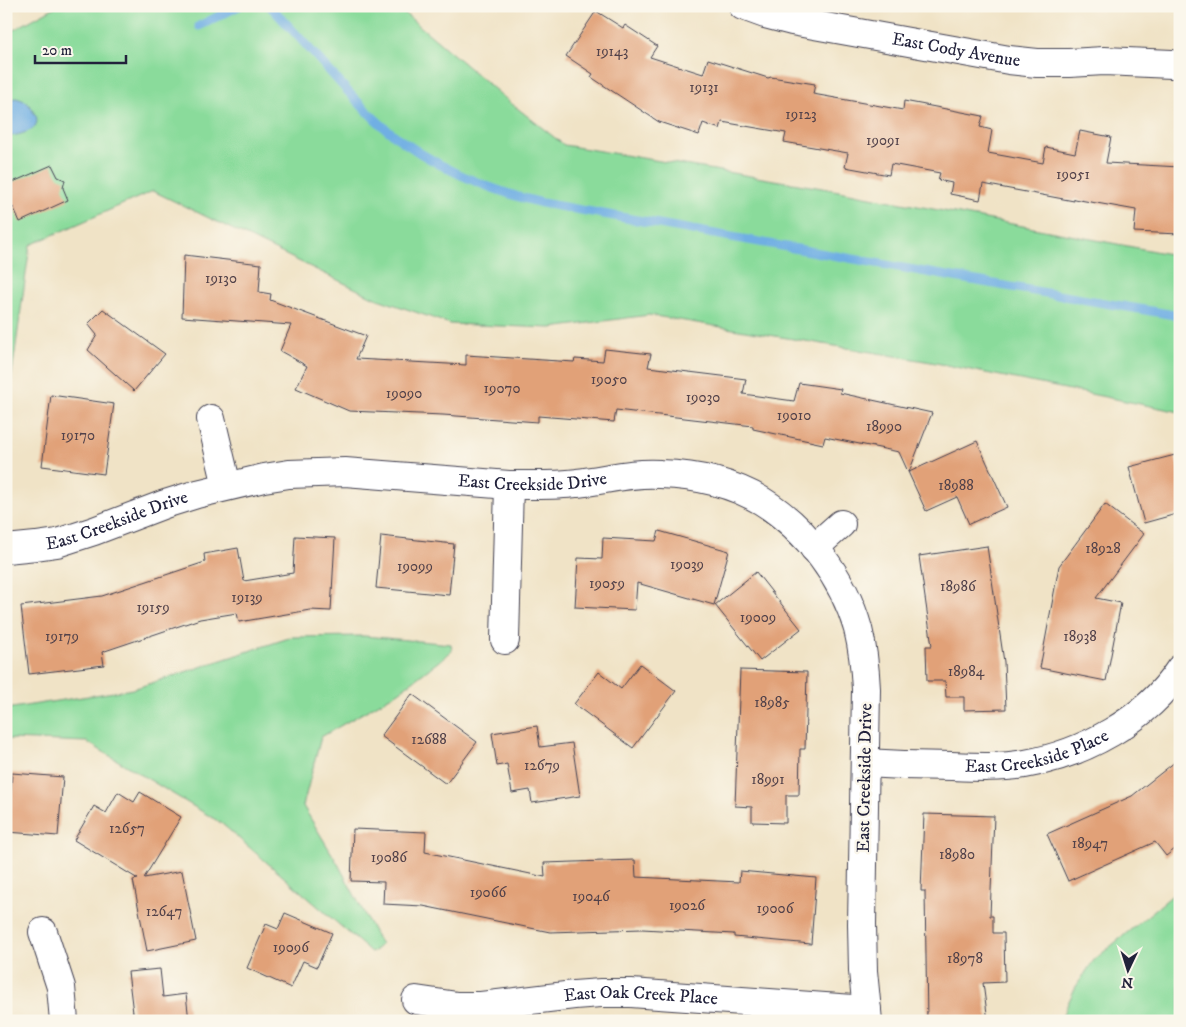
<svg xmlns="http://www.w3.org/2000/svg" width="1186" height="1027" viewBox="0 0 1186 1027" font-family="'IM FELL DW Pica',serif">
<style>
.green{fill:#8adb9b;stroke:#567e6b}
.water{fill:#70afe3;stroke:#49688f}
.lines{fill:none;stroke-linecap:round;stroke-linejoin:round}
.stream{stroke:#70afe3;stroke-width:9}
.building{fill:#e1a178}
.minor-casing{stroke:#413f50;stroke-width:30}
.minor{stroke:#fff;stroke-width:28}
.labels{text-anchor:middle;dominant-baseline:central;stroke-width:5;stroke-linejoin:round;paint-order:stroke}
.number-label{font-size:15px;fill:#52424a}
.street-label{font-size:18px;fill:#22223b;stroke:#fbf7ec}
</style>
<rect width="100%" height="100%" fill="#fbf7ec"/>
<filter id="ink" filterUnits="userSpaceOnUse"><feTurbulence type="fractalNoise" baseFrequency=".02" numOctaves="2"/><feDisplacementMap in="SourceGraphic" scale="10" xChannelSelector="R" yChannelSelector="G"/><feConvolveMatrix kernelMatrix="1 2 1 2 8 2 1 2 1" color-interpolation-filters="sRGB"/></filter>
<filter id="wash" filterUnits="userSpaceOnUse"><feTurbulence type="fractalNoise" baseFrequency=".0096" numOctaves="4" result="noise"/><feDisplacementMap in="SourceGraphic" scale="20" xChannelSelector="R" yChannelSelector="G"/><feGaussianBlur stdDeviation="1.12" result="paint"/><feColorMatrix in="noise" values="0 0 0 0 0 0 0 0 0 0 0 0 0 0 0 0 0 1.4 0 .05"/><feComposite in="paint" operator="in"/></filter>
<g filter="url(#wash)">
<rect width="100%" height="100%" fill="#f0e3c6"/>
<path class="green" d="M 57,6 L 396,6 L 512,104 L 564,145 L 828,189 L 1180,256 L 1180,412 L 931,362 L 649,315 L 551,328 L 450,324 L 375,298 L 153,191 L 30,245 L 6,416 L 6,34 Z
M 364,636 L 451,644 L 452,651 L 399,692 L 321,737 L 303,806 L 338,864 L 381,945 L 372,953 L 221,823 L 87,742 L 10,739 L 6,741 L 6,709 L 133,689 L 292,637 Z
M 1180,889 L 1180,1021 L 1060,1021 L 1075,988 L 1094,960 Z"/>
<path class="water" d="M 16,98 C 24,100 28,103 32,109 C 33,112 35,114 36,116 C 42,132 16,135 6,137 L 6,100 Z"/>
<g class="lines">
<path class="stream" d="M 270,6 C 285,22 300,38 314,54 C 337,79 359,106 385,128 C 430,165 487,190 542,203 C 755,242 967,280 1180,316
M 199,26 L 239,6"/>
</g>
<g id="blocks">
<path class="building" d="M 596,11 L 623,28 L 625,25 L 657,46 L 650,57 L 703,74 L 708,59 L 768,78 L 771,77 L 815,84 L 813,94 L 903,110 L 904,101 L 983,116 L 980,127 L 992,130 L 988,153 L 1043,163 L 1046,147 L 1075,153 L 1080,131 L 1111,137 L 1106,163 L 1180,167 L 1180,234 L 1134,232 L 1136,210 L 1074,199 L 1074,201 L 983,184 L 980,200 L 950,194 L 952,183 L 938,180 L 940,173 L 891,164 L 889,175 L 845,167 L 848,153 L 784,142 L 786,133 L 722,122 L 720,129 L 703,123 L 699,135 L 659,122 L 591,77 L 593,74 L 566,56 Z
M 52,165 L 58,177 L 65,180 L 63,188 L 68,200 L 20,222 L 14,208 L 6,205 L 9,198 L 6,192 L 6,185 Z
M 184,255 L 261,264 L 259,292 L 271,294 L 270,300 L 366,336 L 356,359 L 466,365 L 466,355 L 574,362 L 575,359 L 603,361 L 605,349 L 651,354 L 648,367 L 746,379 L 743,394 L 794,401 L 799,383 L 841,389 L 840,393 L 932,413 L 909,472 L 977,441 L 1007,507 L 969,524 L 957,497 L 926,511 L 899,452 L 825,437 L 823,444 L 753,429 L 753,426 L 616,410 L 614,422 L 538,416 L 538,422 L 443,415 L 349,411 L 296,388 L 307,366 L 280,351 L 291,325 L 182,317 Z
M 103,309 L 165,354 L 134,391 L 88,350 L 97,335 L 88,324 Z
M 51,395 L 114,404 L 104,474 L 42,466 Z
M 1175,455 L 1180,476 L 1180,513 L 1144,523 L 1129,467 Z
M 1105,504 L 1144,534 L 1096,598 L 1121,603 L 1106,681 L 1040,668 L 1059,566 Z
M 659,531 L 729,551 L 714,605 L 637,583 L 635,610 L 575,607 L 578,558 L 602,559 L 603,538 L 656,541 Z
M 295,536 L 335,538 L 331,611 L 310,610 L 239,622 L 237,613 L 200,619 L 102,652 L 104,665 L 29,674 L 21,606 L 102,596 L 205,562 L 204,554 L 238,548 L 244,581 L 293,573 Z
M 381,536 L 454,544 L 449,595 L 376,588 Z
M 987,546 L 1004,662 L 1006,709 L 964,710 L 964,697 L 946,697 L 945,681 L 927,681 L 926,646 L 932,646 L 919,556 Z
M 756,572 L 801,629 L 760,661 L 715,605 Z
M 640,664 L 676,691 L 633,748 L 574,704 L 599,672 L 621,689 Z
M 740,670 L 807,672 L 805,749 L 800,749 L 799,795 L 786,795 L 786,823 L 752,822 L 752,807 L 735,806 Z
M 412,694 L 477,742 L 446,784 L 381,736 Z
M 537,726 L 540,747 L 572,743 L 580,796 L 532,803 L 530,790 L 512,793 L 507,764 L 497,766 L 492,733 Z
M 1180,758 L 1180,845 L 1166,856 L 1155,842 L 1068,881 L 1047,834 L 1132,796 Z
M 12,773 L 63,777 L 58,836 L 8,832 Z
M 118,792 L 134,802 L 140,792 L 181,817 L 144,878 L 182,871 L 196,941 L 147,951 L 133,880 L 138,879 L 74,840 L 94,806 L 106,813 Z
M 924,814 L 994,816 L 990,916 L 993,916 L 993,933 L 1004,933 L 1005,982 L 983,983 L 988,1021 L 927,1021 L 925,891 L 921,891 Z
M 353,829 L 426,832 L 425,852 L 545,877 L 544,863 L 635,860 L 636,877 L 739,882 L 740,871 L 816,878 L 811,944 L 734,937 L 734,934 L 642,929 L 550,932 L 423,906 L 383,904 L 384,882 L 351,881 Z
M 285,913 L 332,933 L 317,967 L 303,961 L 291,988 L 247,968 L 266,924 L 278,929 Z
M 160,969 L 163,997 L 186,994 L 189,1021 L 134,1021 L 128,972 Z"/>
</g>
</g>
<g filter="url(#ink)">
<use href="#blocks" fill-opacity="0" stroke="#413f50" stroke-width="1"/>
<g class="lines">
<g class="minor-casing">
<g id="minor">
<path id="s1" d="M 743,6 L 765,14 L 792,21 L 1009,60 L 1037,63 L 1069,63 L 1104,61 L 1172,64"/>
<path d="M 211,419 L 227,486"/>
<path d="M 814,548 L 841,524"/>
<path id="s2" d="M 6,549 L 36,546 L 57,543 L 94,531 L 165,504 L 197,494 L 264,478 L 289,474 L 345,472 L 509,485 C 532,485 555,486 577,483 C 605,480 632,472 660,474 C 695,475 732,483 762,501 C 807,529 844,579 858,629 C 863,649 865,669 866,689 L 862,924 L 863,971 L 868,1021"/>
<path d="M 505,640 L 509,485"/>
<path id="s3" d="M 865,763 C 894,765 923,766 952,766 C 976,767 1001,768 1025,764 C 1083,754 1147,720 1180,669"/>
<path d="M 43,932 L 61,987 L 64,1021"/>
<path id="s4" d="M 416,1000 L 457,1006 L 481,1006 L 574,995 L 601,993 L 631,993 L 867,1010"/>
</g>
</g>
<use href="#minor" class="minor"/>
</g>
</g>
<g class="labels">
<g class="number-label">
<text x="612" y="51">19143</text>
<text x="704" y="87">19131</text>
<text x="801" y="114">19123</text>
<text x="883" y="140">19091</text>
<text x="1073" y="174">19051</text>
<text x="221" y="278">19130</text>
<text x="609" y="379">19050</text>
<text x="502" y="388">19070</text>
<text x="404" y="393">19090</text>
<text x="703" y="397">19030</text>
<text x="794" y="415">19010</text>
<text x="884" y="426">18990</text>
<text x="78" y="435">19170</text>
<text x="956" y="485">18988</text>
<text x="1103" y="548">18928</text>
<text x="687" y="564">19039</text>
<text x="415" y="566">19099</text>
<text x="607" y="583">19059</text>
<text x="958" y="586">18986</text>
<text x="247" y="597">19139</text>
<text x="153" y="607">19159</text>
<text x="758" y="617">19009</text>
<text x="62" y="636">19179</text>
<text x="1080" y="636">18938</text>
<text x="966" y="671">18984</text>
<text x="772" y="702">18985</text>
<text x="429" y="739">12688</text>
<text x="542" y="765">12679</text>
<text x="768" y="779">18991</text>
<text x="127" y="828">12657</text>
<text x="1090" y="843">18947</text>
<text x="957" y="854">18980</text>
<text x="389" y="857">19086</text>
<text x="488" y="892">19066</text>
<text x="591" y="896">19046</text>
<text x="687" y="905">19026</text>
<text x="775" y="908">19006</text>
<text x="164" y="911">12647</text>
<text x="291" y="947">19096</text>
<text x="965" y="958">18978</text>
</g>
<g class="street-label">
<text stroke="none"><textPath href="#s1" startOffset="218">East Cody Avenue</textPath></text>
<text stroke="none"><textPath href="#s2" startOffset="538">East Creekside Drive</textPath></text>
<text stroke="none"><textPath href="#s2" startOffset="115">East Creekside Drive</textPath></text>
<text stroke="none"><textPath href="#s3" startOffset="174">East Creekside Place</textPath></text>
<text transform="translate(865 778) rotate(-89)">East Creekside Drive</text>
<text stroke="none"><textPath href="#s4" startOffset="226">East Oak Creek Place</textPath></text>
</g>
</g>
<rect width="1186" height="1027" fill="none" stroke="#fbf7ec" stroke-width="25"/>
<g transform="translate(1128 970) rotate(184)" stroke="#fbf7ec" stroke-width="4" paint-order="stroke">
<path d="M0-4L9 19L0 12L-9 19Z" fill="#22223b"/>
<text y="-8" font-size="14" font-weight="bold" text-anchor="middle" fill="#22223b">N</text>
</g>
<path d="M35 55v8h91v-8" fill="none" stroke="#22223b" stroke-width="2.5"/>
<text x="42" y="55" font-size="15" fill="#22223b" stroke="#fbf7ec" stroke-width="4" paint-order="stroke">20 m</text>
</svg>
